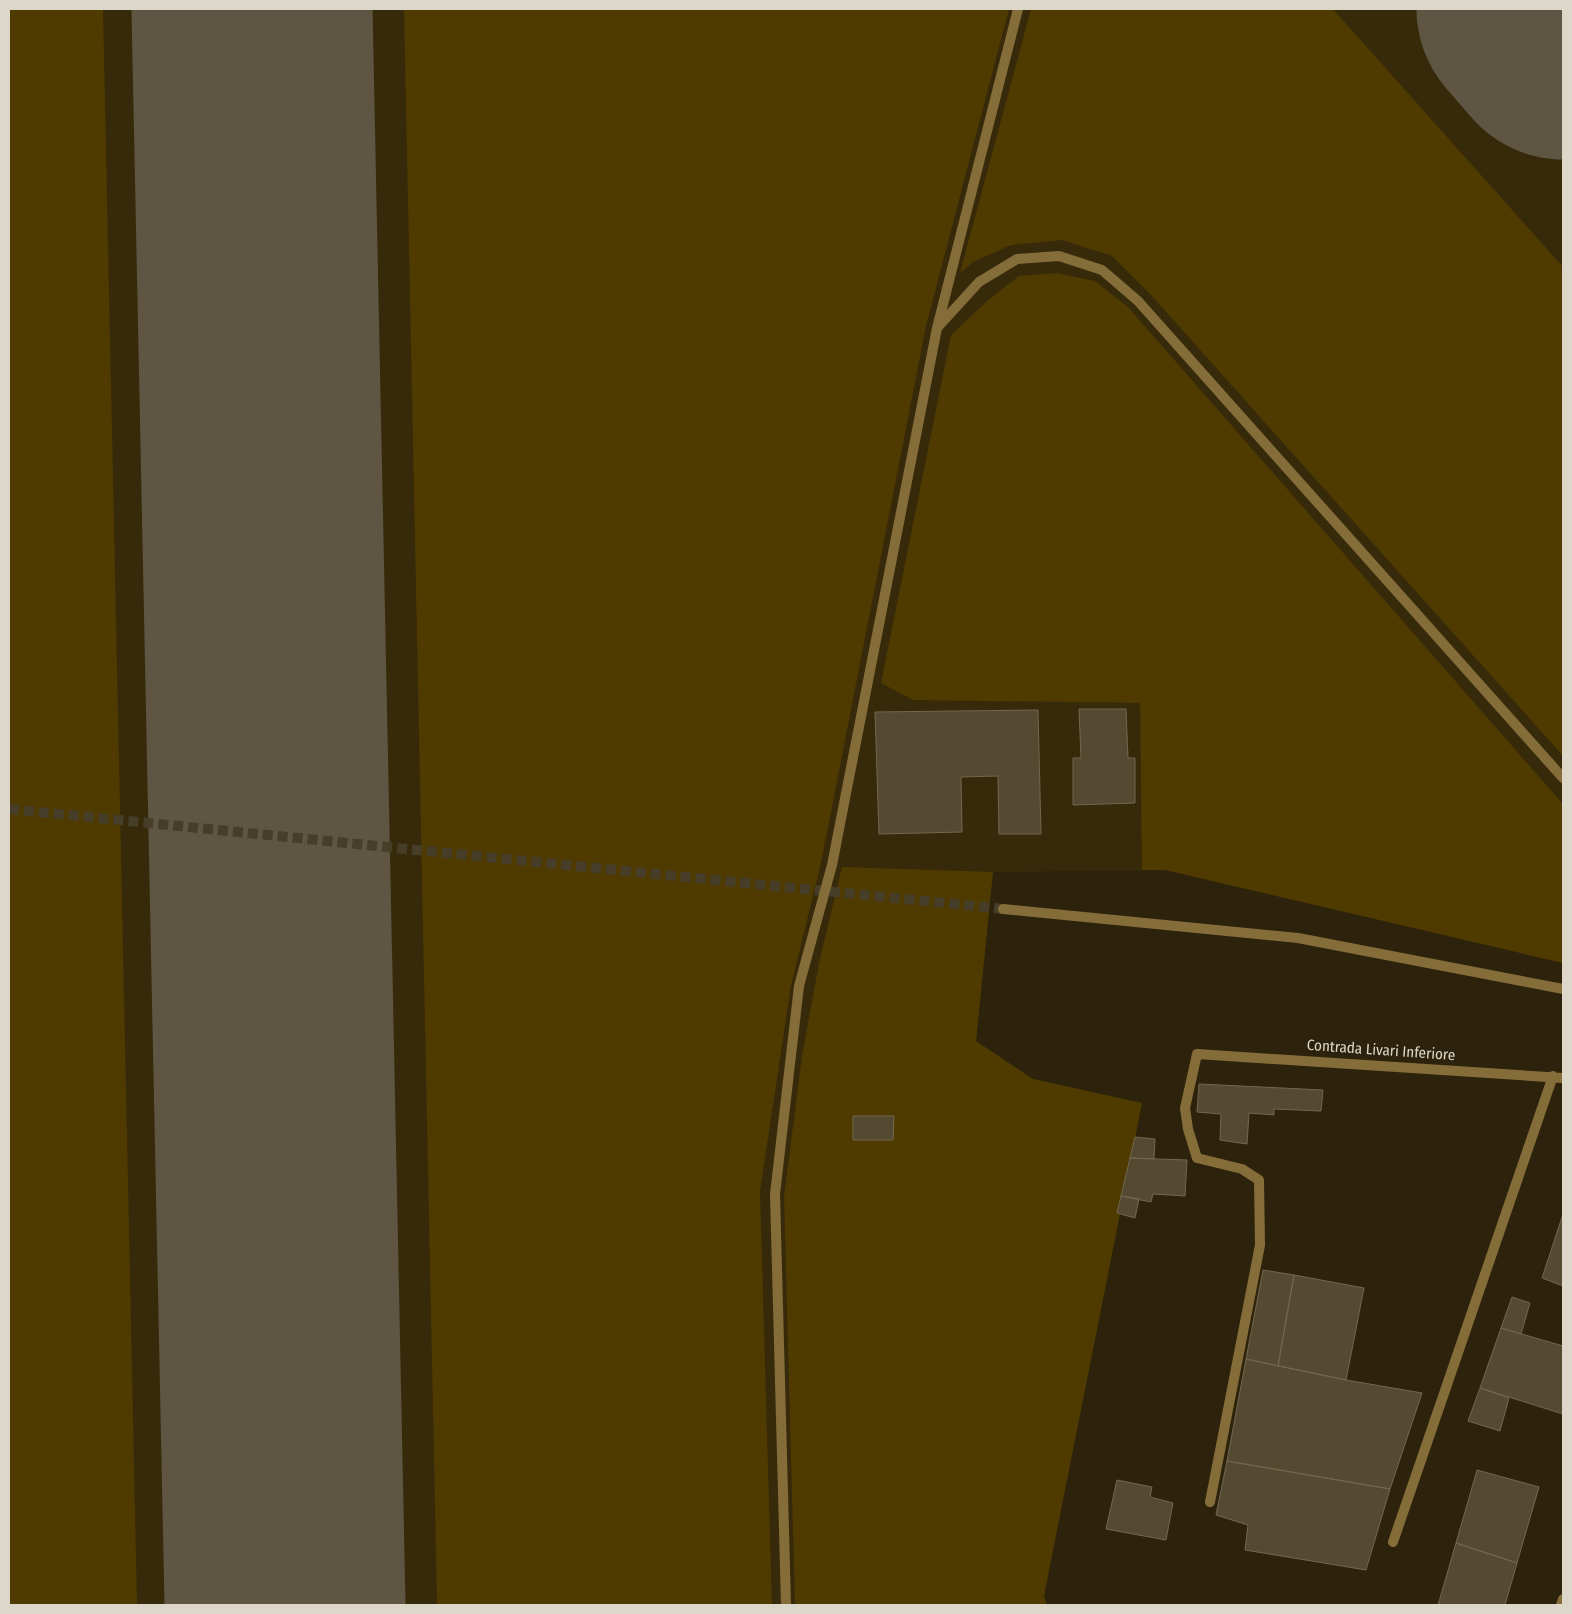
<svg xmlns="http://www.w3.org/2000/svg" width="1572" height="1614" viewBox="0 0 1572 1614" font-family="'Fira Sans Condensed',sans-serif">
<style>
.built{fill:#372a0b}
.green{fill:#4f3a00}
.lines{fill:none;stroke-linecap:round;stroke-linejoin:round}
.taxiway{stroke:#5e5642;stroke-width:96}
.runway{stroke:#5e5642;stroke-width:241}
.building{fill:#544931;stroke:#73674f}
.street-tunnel{stroke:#473e29;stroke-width:10;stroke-dasharray:10 5;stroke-linecap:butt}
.lane{stroke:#856d39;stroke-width:10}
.street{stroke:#856d39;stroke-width:10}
.labels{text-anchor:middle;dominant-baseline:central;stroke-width:4;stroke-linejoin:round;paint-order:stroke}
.street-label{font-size:15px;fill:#ddd7c9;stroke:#2d230d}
</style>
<rect width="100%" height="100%" fill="#2d230d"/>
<path class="built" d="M 9,9 L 1563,9 L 1563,963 L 1165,870 L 993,872 L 976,1041 L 1033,1079 L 1142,1103 L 1044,1596 L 1047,1605 L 9,1605 Z"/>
<path class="green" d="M 9,9 L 103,9 L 137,1605 L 9,1605 Z
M 404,9 L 1009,9 L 926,326 L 821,863 L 791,986 L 760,1191 L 772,1605 L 437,1605 Z
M 1031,9 L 1333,9 L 1563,267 L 1563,756 L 1151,295 L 1112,256 L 1062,240 L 1011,245 L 973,262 L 960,273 Z
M 1056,273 L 1095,281 L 1128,307 L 1563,804 L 1563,963 L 1165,870 L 1142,870 L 1140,703 L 913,700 L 881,683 L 951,335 L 987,301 L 1019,276 Z
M 842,867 L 993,872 L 976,1041 L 1033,1079 L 1142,1103 L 1044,1596 L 1047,1605 L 795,1605 L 784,1197 L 802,1056 L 819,963 Z"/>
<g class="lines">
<path class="taxiway" d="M 1538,9 L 1539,11"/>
<path class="runway" d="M 252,9 L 285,1605
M 1537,9 L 1563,39"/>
</g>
<path class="building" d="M 1079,709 L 1126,709 L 1128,758 L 1135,758 L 1135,803 L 1073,805 L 1073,758 L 1081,758 Z
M 1038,710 L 1041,834 L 999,834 L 998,776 L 961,777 L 962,832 L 879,834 L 875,712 Z
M 1199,1084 L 1323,1090 L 1321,1111 L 1274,1109 L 1274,1115 L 1249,1113 L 1247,1144 L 1220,1140 L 1221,1114 L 1197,1112 Z
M 853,1116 L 894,1116 L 893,1140 L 853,1140 Z
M 1135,1137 L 1155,1139 L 1154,1159 L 1130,1158 Z
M 1130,1158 L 1187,1160 L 1185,1196 L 1153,1194 L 1151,1202 L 1121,1196 Z
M 1121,1196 L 1139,1199 L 1135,1218 L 1117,1213 Z
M 1563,1214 L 1563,1286 L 1542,1278 Z
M 1263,1270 L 1294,1275 L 1278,1366 L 1246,1359 Z
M 1294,1275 L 1364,1288 L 1346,1380 L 1278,1366 Z
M 1512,1297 L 1530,1303 L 1521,1334 L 1501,1328 Z
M 1501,1328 L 1563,1346 L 1563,1414 L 1480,1388 Z
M 1246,1359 L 1346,1380 L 1422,1393 L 1390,1489 L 1227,1461 Z
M 1480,1388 L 1509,1398 L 1500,1431 L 1468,1421 Z
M 1227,1461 L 1390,1489 L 1366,1570 L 1245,1550 L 1248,1525 L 1216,1515 Z
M 1477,1470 L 1539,1487 L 1517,1563 L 1456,1543 Z
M 1117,1480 L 1152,1487 L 1150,1497 L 1173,1503 L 1166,1540 L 1106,1529 Z
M 1456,1543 L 1517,1563 L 1505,1605 L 1438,1605 Z"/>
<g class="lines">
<path class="street-tunnel" d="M 9,809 L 1003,909"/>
<path class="lane" d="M 938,327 L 979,282 L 1017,259 L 1059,256 L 1102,270 L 1138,301 L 1563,778
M 786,1605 L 775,1194 L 799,986 L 832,865 L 937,328 L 1018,9"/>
<path class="street" d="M 1003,909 L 1298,938 L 1563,989
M 1210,1502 L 1260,1245 L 1259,1180 L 1242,1169 L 1197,1158 L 1188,1129 L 1185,1108 L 1197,1054 L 1563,1078
M 1393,1542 L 1553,1076
M 1561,1605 L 1563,1599"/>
</g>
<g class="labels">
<g class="street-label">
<text transform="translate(1381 1050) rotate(4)">Contrada Livari Inferiore</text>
</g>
</g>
<rect width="1572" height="1614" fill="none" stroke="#ddd7c9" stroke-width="20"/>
</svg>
